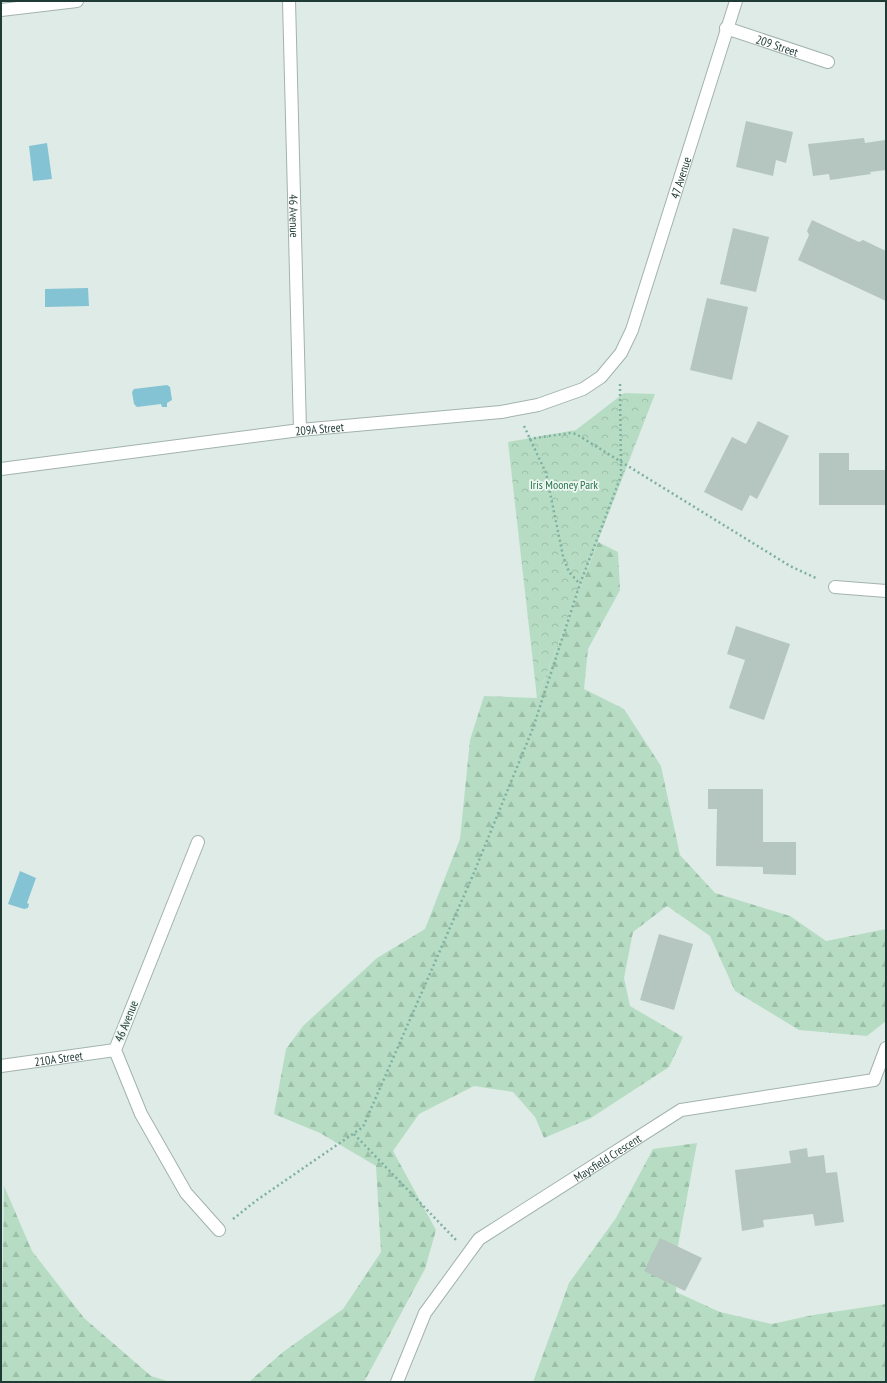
<svg xmlns="http://www.w3.org/2000/svg" width="887" height="1383" viewBox="0 0 887 1383" font-family="'PT Sans Narrow',sans-serif">
<style>
.forest{fill:url(#forest-firs)}
.park{fill:url(#park-crowns)}
.water{fill:#84c3d3}
.building{fill:#b4c6bf}
.lines{fill:none;stroke-linecap:round;stroke-linejoin:round}
.minor-casing{stroke:#a2b3ad;stroke-width:14}
.path{stroke:#7eb0a2;stroke-width:2.5;stroke-dasharray:2 3;stroke-linecap:butt}
.minor{stroke:#fff;stroke-width:12}
.labels{text-anchor:middle;dominant-baseline:central;stroke-width:3.5;stroke-linejoin:round;paint-order:stroke}
.street-label{font-size:12px;fill:#1f3b35;stroke:#eff7f4}
.park-label{font-size:12px;fill:#287449;stroke:#eff7f4}
</style>
<defs>
<pattern id="forest-firs" width="22" height="20" patternUnits="userSpaceOnUse"><rect width="22" height="20" fill="#b6ddc3"/><path d="M5 1l3.5 6h-7zM16 11l3.5 6h-7z" fill="#9cbfa8"/></pattern>
<pattern id="park-crowns" width="20" height="18" patternUnits="userSpaceOnUse"><rect width="20" height="18" fill="#b6ddc3"/><path d="M2 6a3 3 0 1 1 6 0M12 15a3 3 0 1 1 6 0" fill="none" stroke="#9cbfa8"/></pattern>
</defs>
<rect width="100%" height="100%" fill="#dfebe6"/>
<path class="forest" d="M 598,542 L 618,552 L 620,590 L 588,649 L 584,689 L 624,709 L 661,766 L 680,855 L 715,893 L 790,916 L 826,941 L 886,929 L 886,1021 L 867,1036 L 799,1030 L 735,991 L 710,936 L 667,906 L 633,932 L 624,978 L 630,1006 L 683,1037 L 669,1067 L 591,1118 L 544,1138 L 535,1117 L 513,1092 L 474,1086 L 419,1114 L 393,1151 L 436,1230 L 425,1269 L 364,1382 L 249,1382 L 283,1352 L 343,1309 L 381,1252 L 376,1166 L 320,1133 L 274,1114 L 286,1049 L 303,1026 L 377,958 L 425,929 L 460,839 L 470,740 L 484,696 L 537,698 Z
M 697,1143 L 677,1251 L 676,1292 L 720,1312 L 772,1324 L 813,1315 L 886,1304 L 886,1382 L 533,1382 L 569,1283 L 616,1218 L 653,1149 Z
M 4,1186 L 32,1251 L 84,1318 L 151,1376 L 170,1382 L 1,1382 Z"/>
<path class="park" d="M 624,393 L 655,394 L 537,698 L 508,442 L 576,430 Z"/>
<path class="water" d="M 47,143 L 52,179 L 33,181 L 29,146 Z
M 88,288 L 89,306 L 45,307 L 45,289 Z
M 167,385 L 170,387 L 172,400 L 167,403 L 167,407 L 162,407 L 161,404 L 137,407 L 134,404 L 132,392 L 134,389 Z
M 20,871 L 36,878 L 27,903 L 29,904 L 28,908 L 24,909 L 8,904 Z"/>
<path class="building" d="M 746,121 L 793,132 L 786,163 L 776,160 L 773,176 L 736,167 Z
M 864,138 L 865,143 L 885,140 L 886,170 L 870,172 L 871,174 L 830,180 L 829,174 L 813,176 L 808,144 Z
M 812,220 L 859,242 L 863,240 L 886,251 L 886,301 L 798,260 L 809,235 L 807,231 Z
M 733,228 L 769,237 L 756,292 L 720,284 Z
M 707,298 L 748,307 L 732,380 L 690,370 Z
M 758,421 L 789,436 L 757,499 L 750,495 L 742,511 L 704,492 L 732,437 L 746,444 Z
M 819,453 L 849,453 L 849,470 L 886,470 L 886,505 L 819,505 Z
M 736,626 L 790,644 L 764,720 L 729,708 L 745,660 L 727,654 Z
M 708,789 L 763,789 L 763,842 L 796,842 L 796,875 L 763,874 L 763,867 L 716,866 L 717,809 L 708,809 Z
M 659,934 L 693,944 L 674,1010 L 640,1000 Z
M 807,1148 L 808,1157 L 824,1155 L 826,1173 L 837,1172 L 844,1222 L 815,1226 L 813,1214 L 763,1220 L 764,1227 L 742,1231 L 735,1170 L 791,1163 L 789,1151 Z
M 660,1238 L 702,1258 L 685,1291 L 644,1271 Z"/>
<g class="lines">
<g class="minor-casing">
<g id="minor">
<path id="s1" d="M 289,1 L 300,430"/>
<path d="M 1,10 L 77,1"/>
<path id="s2" d="M 726,28 L 828,62"/>
<path id="s3" d="M 1,469 L 300,430 L 501,412 L 538,405 L 583,389 L 601,377 L 621,353 L 632,330 L 736,1"/>
<path d="M 835,587 L 886,591"/>
<path d="M 198,842 L 115,1050 L 141,1114 L 186,1193 L 219,1230"/>
<path id="s4" d="M 1,1066 L 115,1050"/>
<path id="s5" d="M 397,1382 L 425,1313 L 479,1239 L 681,1110 L 874,1080 L 886,1048"/>
</g>
</g>
<path class="path" d="M 524,426 L 546,473 L 563,556 L 569,572 L 580,584
M 529,439 L 570,433 L 576,434 L 790,566 L 818,579
M 354,1134 L 456,1240
M 233,1219 L 257,1200 L 363,1127 L 473,875 L 533,728 L 580,584 L 621,476 L 620,384"/>
<use href="#minor" class="minor"/>
</g>
<g class="labels">
<g class="street-label">
<text stroke="none"><textPath href="#s2" startOffset="54">209 Street</textPath></text>
<text stroke="none"><textPath href="#s3" startOffset="827">47 Avenue</textPath></text>
<text stroke="none"><textPath href="#s1" startOffset="215">46 Avenue</textPath></text>
<text stroke="none"><textPath href="#s3" startOffset="321">209A Street</textPath></text>
<text transform="translate(126 1021) rotate(-68)">46 Avenue</text>
<text stroke="none"><textPath href="#s4" startOffset="58">210A Street</textPath></text>
<text stroke="none"><textPath href="#s5" startOffset="318">Maysfield Crescent</textPath></text>
</g>
<g class="park-label">
<text x="564" y="484">Iris Mooney Park</text>
</g>
</g>
<rect width="887" height="1383" fill="none" stroke="#1f3b35" stroke-width="4"/>
</svg>
